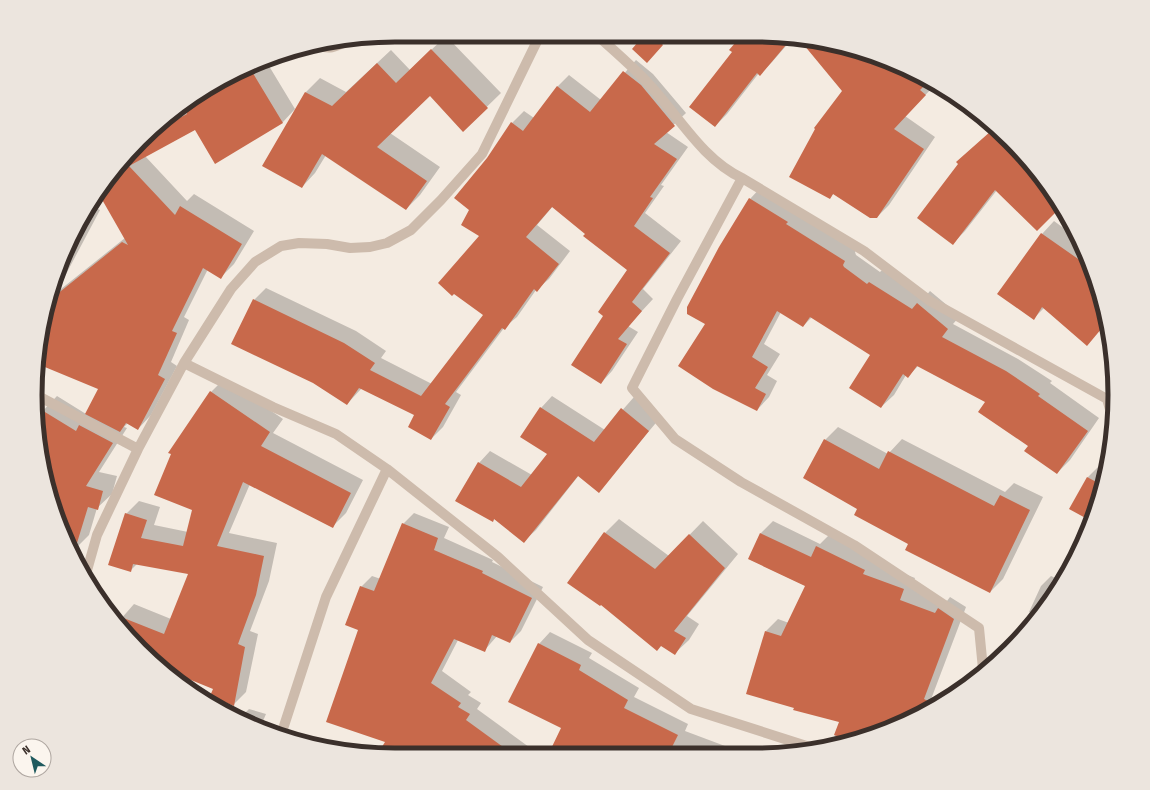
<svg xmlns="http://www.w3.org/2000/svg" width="1150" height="790" viewBox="0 0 1150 790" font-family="'Fira Sans Condensed',sans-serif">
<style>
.shadow{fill:#0003}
.building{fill:#c8694b}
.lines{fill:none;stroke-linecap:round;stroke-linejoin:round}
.minor{stroke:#cdbbac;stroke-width:10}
.rim{fill:none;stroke:#3b302b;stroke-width:5}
</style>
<rect width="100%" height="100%" fill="#f4ebe1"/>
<path class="shadow" d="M 646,35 L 661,35 L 667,40 L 652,56 Z
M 743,35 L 792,39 L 772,62 L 760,74 L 759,73 L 727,114 L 715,126 L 733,52 L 731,50 Z
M 446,36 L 501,93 L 463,130 L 430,95 L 390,133 L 440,167 L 420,195 L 406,209 L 326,155 L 315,173 L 302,187 L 264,165 L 306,92 L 320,78 L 346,92 L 391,50 L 410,70 Z
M 800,39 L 825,42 L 936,84 L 905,116 L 935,137 L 889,205 L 877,217 L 834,193 L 830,198 L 843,91 Z
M 302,47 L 269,66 L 295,109 L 282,123 L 196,129 L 145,156 L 187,201 L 194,194 L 254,231 L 234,264 L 221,277 L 208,269 L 184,317 L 189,320 L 171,362 L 177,366 L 151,415 L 138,429 L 128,423 L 124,427 L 127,428 L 99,472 L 117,476 L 112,494 L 97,508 L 89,535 L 75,549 L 72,549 L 71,551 L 42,465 L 40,414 L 57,396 L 86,414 L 100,388 L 49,348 L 39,345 L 62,257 L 94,207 L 100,210 L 56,293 L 125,238 L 101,195 L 124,158 L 195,96 Z
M 636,60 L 653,74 L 686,113 L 666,132 L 688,147 L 661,185 L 664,186 L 645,213 L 681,241 L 643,289 L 653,299 L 628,326 L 638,332 L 612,371 L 601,383 L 604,316 L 629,270 L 553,206 L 537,225 L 570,251 L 549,279 L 536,290 L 517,317 L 504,328 L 456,392 L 461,395 L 443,427 L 431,439 L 416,415 L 362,388 L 347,404 L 254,300 L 266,288 L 356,331 L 386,351 L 381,358 L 432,384 L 484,315 L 481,235 L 471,210 L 488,159 L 512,123 L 524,111 L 534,118 L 557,87 L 569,75 L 601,100 Z
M 976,115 L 1010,141 L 1054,195 L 1060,207 L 997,190 L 965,231 L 953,243 L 989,133 L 975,116 Z
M 762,186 L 857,248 L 855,252 L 856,255 L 880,272 L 882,270 L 925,297 L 930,291 L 960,316 L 953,324 L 1018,359 L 1052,381 L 1050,383 L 1099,418 L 1070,460 L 1057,473 L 986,401 L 919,365 L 908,376 L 906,375 L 894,395 L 881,407 L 871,354 L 812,317 L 803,326 L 781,312 L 764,344 L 780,354 L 767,375 L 777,381 L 769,397 L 757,410 L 707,323 L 750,199 Z
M 1054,221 L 1077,238 L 1088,257 L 1107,322 L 1087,344 L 1044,308 L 1034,318 L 1042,234 Z
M 224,379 L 283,419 L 273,433 L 363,480 L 346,513 L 332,527 L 250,484 L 229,533 L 277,543 L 269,581 L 250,631 L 258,634 L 246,692 L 233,705 L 215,688 L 161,667 L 140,649 L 120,620 L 134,604 L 171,619 L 190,573 L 138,563 L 130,571 L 126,514 L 139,501 L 160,507 L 154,525 L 188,532 L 194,510 L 211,392 Z
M 552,396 L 605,430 L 634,397 L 660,418 L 599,491 L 579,475 L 536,530 L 524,541 L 495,518 L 493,521 L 479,463 L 490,451 L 532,475 L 549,454 L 541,408 Z
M 838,427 L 888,454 L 902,439 L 1005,492 L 1014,483 L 1043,497 L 1003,579 L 990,592 L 909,544 L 859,508 L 825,440 Z
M 1103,462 L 1108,465 L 1091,520 L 1071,509 L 1088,477 Z
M 414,513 L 449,527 L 444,538 L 493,560 L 492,562 L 543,587 L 521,631 L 510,642 L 497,636 L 484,651 L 458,640 L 442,671 L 471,692 L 468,695 L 481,703 L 477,709 L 540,755 L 395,755 L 379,753 L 387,741 L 359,629 L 361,587 L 372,576 L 381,579 L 403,524 Z
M 619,519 L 669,556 L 703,521 L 738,554 L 687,616 L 699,624 L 689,640 L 675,653 L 605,533 Z
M 773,521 L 820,544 L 829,535 L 874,562 L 915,578 L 911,588 L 947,601 L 950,597 L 966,607 L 930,702 L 901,705 L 893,725 L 831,746 L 840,721 L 795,707 L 766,631 L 778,619 L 789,623 L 806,586 L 749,559 L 761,533 Z
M 1051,576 L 1062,581 L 1054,595 L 1037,616 L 1029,612 L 1041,586 Z
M 550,632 L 592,653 L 589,658 L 639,688 L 634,697 L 688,724 L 685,731 L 749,755 L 549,755 L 563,727 L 539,644 Z
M 249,709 L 266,714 L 260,728 L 240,718 Z"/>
<path class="building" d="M 644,35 L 651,35 L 663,45 L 647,63 L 632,49 Z
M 742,35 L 791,39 L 760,76 L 757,73 L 715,127 L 689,107 L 732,52 L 729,50 Z
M 799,39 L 825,42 L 929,81 L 920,90 L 926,95 L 894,129 L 924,149 L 877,218 L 870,218 L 833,194 L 830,199 L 789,177 L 815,129 L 814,128 L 842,91 Z
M 431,49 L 488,108 L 463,132 L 430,96 L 377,147 L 427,181 L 406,210 L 322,154 L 302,188 L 262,166 L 305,92 L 332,106 L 377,63 L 396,83 Z
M 251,70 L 283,123 L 215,164 L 195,130 L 129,166 L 175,215 L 180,206 L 242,244 L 221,279 L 203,268 L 172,331 L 177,333 L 158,375 L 165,379 L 138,430 L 126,423 L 120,432 L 85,414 L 98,389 L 40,365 L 47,349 L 39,346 L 51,299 L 122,242 L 128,245 L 100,196 L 124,158 L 155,131 L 187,114 L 184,106 L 195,96 Z
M 623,71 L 641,85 L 675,126 L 654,144 L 677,159 L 650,197 L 653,198 L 634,226 L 670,253 L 632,302 L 642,311 L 618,339 L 627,344 L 601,384 L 571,365 L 603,316 L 598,312 L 627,270 L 583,236 L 585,234 L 552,207 L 526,237 L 559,264 L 537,292 L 534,289 L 505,330 L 502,328 L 445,404 L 450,407 L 431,440 L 408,427 L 414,415 L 359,388 L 347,405 L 313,383 L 231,344 L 253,299 L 344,343 L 375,363 L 370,370 L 421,396 L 483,315 L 454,294 L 452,296 L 438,283 L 479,236 L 461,225 L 469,210 L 454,198 L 487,158 L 511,122 L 523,131 L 557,86 L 590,112 Z
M 991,131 L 997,131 L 1010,141 L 1054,195 L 1061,207 L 1037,231 L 995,190 L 953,245 L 917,218 L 958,164 L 956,162 Z
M 749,198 L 788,222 L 786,224 L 845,261 L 843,265 L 844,267 L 867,284 L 869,282 L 912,309 L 917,303 L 948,329 L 942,337 L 1006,371 L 1040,394 L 1038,396 L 1088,431 L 1057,474 L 1024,451 L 1028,446 L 978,412 L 985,402 L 917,366 L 908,378 L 903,374 L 881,408 L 849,388 L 870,355 L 810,317 L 803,327 L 777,311 L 752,357 L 768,367 L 755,388 L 766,394 L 757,411 L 713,389 L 678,366 L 705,324 L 687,314 L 687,307 L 719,247 Z
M 1041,233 L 1091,268 L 1107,322 L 1087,346 L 1042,307 L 1034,320 L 997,294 Z
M 210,391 L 270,432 L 261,446 L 351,493 L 333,528 L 243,482 L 217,546 L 264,556 L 256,595 L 238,644 L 245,647 L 234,706 L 210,696 L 213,689 L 164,669 L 140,649 L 116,615 L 164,634 L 188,574 L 133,564 L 131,572 L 108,565 L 125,513 L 147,520 L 141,538 L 183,546 L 192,510 L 154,495 L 171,454 L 168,453 Z
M 540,407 L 594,442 L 621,408 L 649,431 L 599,493 L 578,476 L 524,543 L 494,519 L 493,522 L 455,501 L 478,462 L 521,487 L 547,454 L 520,437 Z
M 40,409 L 76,431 L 79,425 L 113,443 L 86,486 L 103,491 L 98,510 L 88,507 L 73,556 L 42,465 Z
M 824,439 L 879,469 L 888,451 L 994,506 L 1000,495 L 1030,510 L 990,593 L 905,550 L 908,544 L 854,515 L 857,509 L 803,478 Z
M 1087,477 L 1102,485 L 1091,521 L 1069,509 Z
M 402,523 L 438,538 L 434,550 L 483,571 L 482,573 L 532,598 L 510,643 L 492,635 L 485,652 L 454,639 L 431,683 L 461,703 L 458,707 L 470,714 L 466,720 L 514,755 L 395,755 L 378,753 L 385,742 L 326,722 L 358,630 L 345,625 L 360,586 L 374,591 Z
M 604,532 L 655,569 L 689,534 L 725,568 L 674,631 L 686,638 L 675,655 L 661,646 L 657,651 L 601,605 L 600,606 L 567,583 Z
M 760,533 L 811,557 L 816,546 L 865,570 L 863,574 L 904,589 L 900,600 L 935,613 L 938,608 L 954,619 L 924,699 L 934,704 L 914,718 L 848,740 L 834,735 L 839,722 L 793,710 L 794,708 L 746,694 L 765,631 L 781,636 L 805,586 L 748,559 Z
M 538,643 L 581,665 L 579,670 L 628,700 L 624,708 L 678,735 L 668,755 L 548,755 L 561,728 L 508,702 Z"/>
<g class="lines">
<path class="minor" d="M 597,35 C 613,50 631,65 646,81 C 677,113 701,159 742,178 L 864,251 L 930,301 L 1107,399 L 1113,420
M 319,45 C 328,50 336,47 345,42
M 742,178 L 677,299 L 632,388 L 675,439 L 741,482 L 854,545 L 979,628 L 983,669
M 184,363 L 273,407 L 336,434 L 387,469 L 498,557 L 588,640 L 691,709 L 816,749
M 40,397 L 138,449
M 86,574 L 97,535 L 138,449 L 184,363 L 231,289 L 255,262 L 281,246 L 299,243 L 327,244 L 350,248 L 370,247 L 387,243 L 411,230 L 441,200 L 482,154 L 540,35
M 281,735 L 326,597 L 387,469"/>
</g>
<path d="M0 0H1150V790H0ZM395 42H755A353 353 0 0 1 1108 395V395A353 353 0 0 1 755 748H395A353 353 0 0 1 42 395V395A353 353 0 0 1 395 42Z" fill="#ece5de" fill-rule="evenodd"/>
<path class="rim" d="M395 42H755A353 353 0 0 1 1108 395V395A353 353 0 0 1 755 748H395A353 353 0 0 1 42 395V395A353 353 0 0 1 395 42Z"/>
<g transform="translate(32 758) rotate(325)"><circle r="19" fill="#fbf5ee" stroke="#aea6a0"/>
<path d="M0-3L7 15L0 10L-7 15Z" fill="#1f5a5e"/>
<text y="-6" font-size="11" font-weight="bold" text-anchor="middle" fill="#3b302b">N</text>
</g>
</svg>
